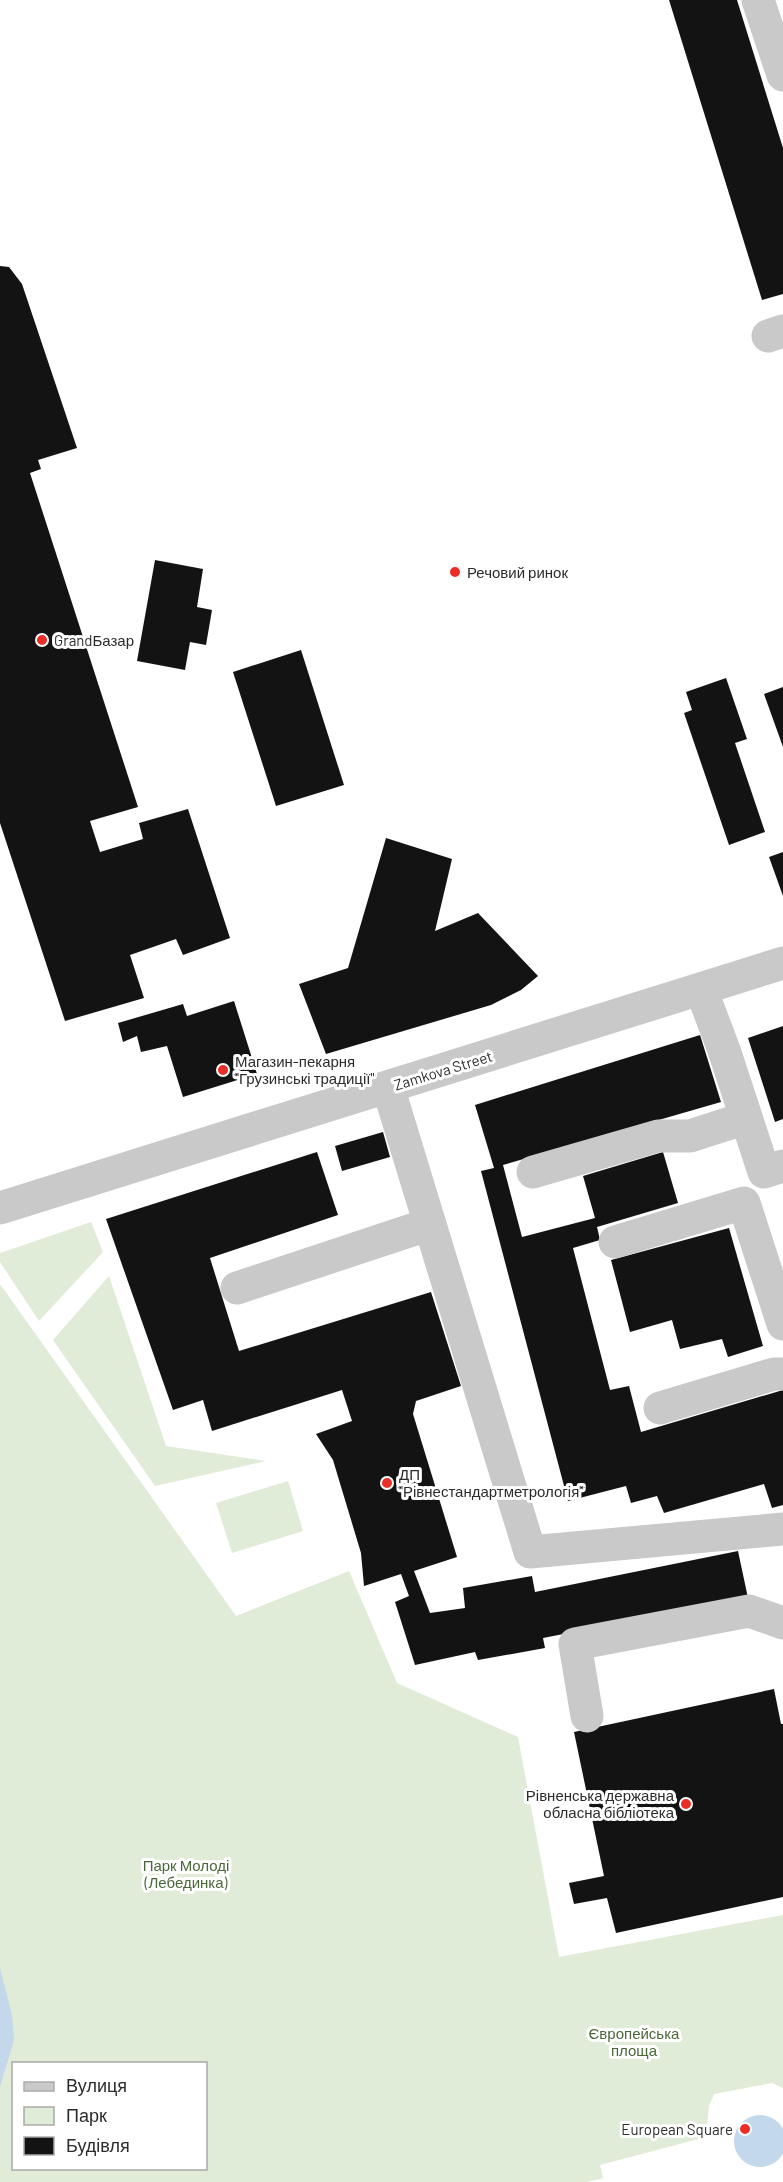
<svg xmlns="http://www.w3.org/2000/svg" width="783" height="2182" viewBox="0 0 783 2182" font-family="Barlow,sans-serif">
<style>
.green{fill:#e0ebd8;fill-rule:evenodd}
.water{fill:#c4d8eb}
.building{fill:#131313}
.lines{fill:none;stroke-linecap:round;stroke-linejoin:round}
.minor{stroke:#c9c9c9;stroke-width:33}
.poi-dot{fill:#ea2e27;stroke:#fff;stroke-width:2}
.labels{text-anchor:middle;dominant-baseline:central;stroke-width:6;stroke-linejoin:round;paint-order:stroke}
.poi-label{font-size:15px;fill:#2c2c2c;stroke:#fff;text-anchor:start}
.street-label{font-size:15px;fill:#2c2c2c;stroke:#fff}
.park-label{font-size:15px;fill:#4a6839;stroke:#fff}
</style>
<rect width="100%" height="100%" fill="#fff"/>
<path class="green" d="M 91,1222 L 103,1252 L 39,1321 L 0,1262 L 0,1253 Z
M 109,1276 L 166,1446 L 266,1461 L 155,1486 L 53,1340 Z
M 0,1284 L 236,1616 L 349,1571 L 397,1683 L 518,1737 L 559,1957 L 783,1915 L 783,2088 L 772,2083 L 714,2094 L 709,2106 L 706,2137 L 600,2165 L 603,2178 L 587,2182 L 0,2182 ZM 14,2064 L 206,2064 L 206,2168 L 14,2168 Z
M 288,1481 L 303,1531 L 232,1553 L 216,1503 Z"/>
<path class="water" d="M 0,1968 L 12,2015 L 14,2040 L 0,2087 Z
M734 2141a26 26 0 1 1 52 0a26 26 0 1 1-52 0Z"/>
<path class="building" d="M 669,0 L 737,0 L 783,148 L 783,294 L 762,300 Z
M 0,266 L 9,267 L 22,284 L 77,448 L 38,460 L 41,469 L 30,473 L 138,807 L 90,821 L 100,852 L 143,839 L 139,823 L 188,809 L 230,938 L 183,955 L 176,939 L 130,955 L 144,998 L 65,1021 L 0,823 Z
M 155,560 L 203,569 L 197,607 L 212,610 L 206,645 L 190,642 L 185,670 L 137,661 Z
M 301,650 L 344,785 L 276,806 L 233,672 Z
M 726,678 L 747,739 L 735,743 L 765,832 L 729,845 L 684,713 L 692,710 L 686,692 Z
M 783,687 L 783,747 L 764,694 Z
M 386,838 L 452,859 L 435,931 L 478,913 L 538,976 L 521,990 L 491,1005 L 326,1054 L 299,984 L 348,968 Z
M 783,852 L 783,896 L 769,857 Z
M 234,1001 L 257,1074 L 183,1097 L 167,1046 L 141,1052 L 137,1036 L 123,1042 L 118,1023 L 183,1004 L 187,1016 Z
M 783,1026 L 783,1119 L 775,1122 L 748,1038 Z
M 700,1035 L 721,1102 L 503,1165 L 522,1237 L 595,1218 L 583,1176 L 663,1152 L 678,1203 L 597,1227 L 600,1240 L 573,1248 L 610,1390 L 629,1386 L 641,1432 L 783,1390 L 783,1505 L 772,1508 L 764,1484 L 664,1513 L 657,1496 L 631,1503 L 626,1486 L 568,1501 L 481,1171 L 494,1168 L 475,1105 Z
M 383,1132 L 390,1157 L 342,1171 L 335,1146 Z
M 317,1152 L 338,1215 L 210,1258 L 239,1351 L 431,1292 L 461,1386 L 416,1401 L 413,1414 L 457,1557 L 414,1571 L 430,1613 L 465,1608 L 463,1588 L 532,1576 L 535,1592 L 738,1551 L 748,1598 L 543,1638 L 545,1648 L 478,1660 L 475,1652 L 415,1665 L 395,1602 L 409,1596 L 401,1574 L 364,1586 L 361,1553 L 333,1460 L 316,1434 L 352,1421 L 342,1390 L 212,1431 L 203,1400 L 173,1410 L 106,1219 Z
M 729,1228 L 763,1346 L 728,1357 L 722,1339 L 680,1349 L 672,1320 L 630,1332 L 611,1260 Z
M 774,1689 L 781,1724 L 783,1724 L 783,1897 L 616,1933 L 607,1898 L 574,1904 L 569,1883 L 604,1876 L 574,1732 Z"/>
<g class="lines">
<path class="minor" d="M 758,0 L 783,75
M 768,336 L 783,331
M 701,989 L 724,1050 L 764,1172 L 783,1166
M 388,1087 L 530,1552 L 783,1529
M 533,1172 L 658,1136 L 690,1136 L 746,1118
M 0,1208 L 783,963
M 615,1242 L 744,1203 L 783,1324
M 237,1288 L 430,1224
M 660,1408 L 774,1374 L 783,1374
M 587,1716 L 575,1644 L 749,1611 L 783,1623"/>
</g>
<g class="poi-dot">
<circle cx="455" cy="572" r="6"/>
<circle cx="42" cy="640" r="6"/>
<circle cx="223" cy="1070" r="6"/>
<circle cx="387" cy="1483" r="6"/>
<circle cx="686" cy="1804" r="6"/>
<circle cx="745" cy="2129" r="6"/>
</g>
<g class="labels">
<g class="poi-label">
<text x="467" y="572">Речовий ринок</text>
<text x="54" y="640">GrandБазар</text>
<text x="235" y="1061">Магазин-пекарня<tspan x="235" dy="17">"Грузинські традиції"</tspan></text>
<text x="399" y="1474">ДП<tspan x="399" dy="17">"Рівнестандартметрологія"</tspan></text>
<text x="674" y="1795" text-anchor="end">Рівненська державна<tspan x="674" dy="17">обласна бібліотека</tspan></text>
<text x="733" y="2129" text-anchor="end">European Square</text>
</g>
<g class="street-label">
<text transform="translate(443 1070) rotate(-17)">Zamkova Street</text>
</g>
<g class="park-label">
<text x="186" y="1865">Парк Молоді<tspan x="186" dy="17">(Лебединка)</tspan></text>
<text x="634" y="2033">Європейська<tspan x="634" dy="17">площа</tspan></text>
</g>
</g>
<rect x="12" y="2062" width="195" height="108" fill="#ffffff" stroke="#ababab" stroke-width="1.5"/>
<rect x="24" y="2082" width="30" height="9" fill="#c9c9c9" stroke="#ababab" stroke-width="1.5"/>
<text x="66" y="2092" font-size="18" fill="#2c2c2c">Вулиця</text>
<rect x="24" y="2107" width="30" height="18" fill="#e0ebd8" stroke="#ababab" stroke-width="1.5"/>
<text x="66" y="2122" font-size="18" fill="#2c2c2c">Парк</text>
<rect x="24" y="2137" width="30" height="18" fill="#131313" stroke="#ababab" stroke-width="1.5"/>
<text x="66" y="2152" font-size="18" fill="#2c2c2c">Будівля</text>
</svg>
